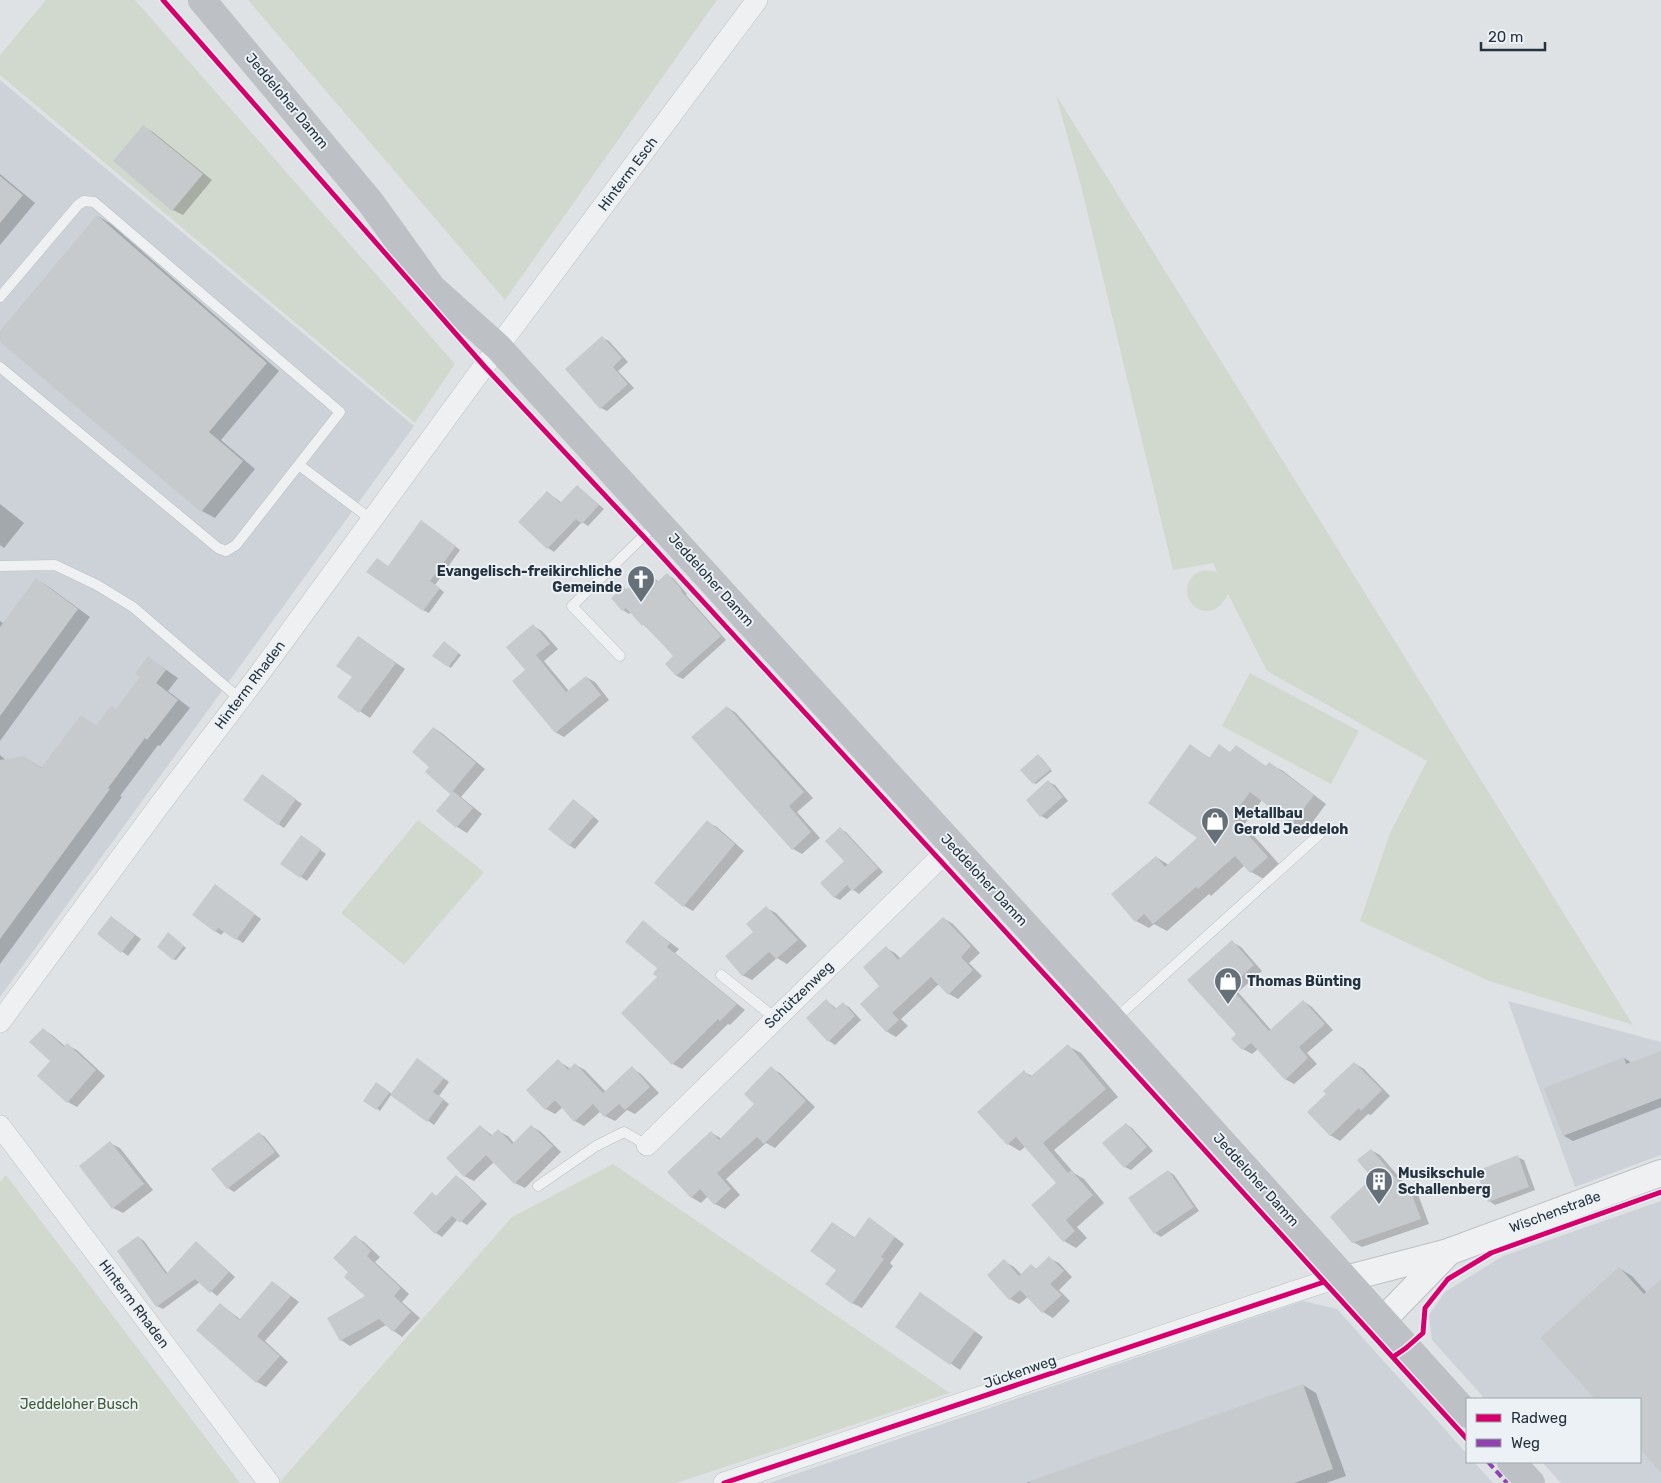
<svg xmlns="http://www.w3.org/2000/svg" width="1661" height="1483" viewBox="0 0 1661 1483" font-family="Rubik,sans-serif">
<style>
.built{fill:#ccd2d8}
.green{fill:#d1d9ce}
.shadow{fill:#0003}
.building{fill:#c7cacd}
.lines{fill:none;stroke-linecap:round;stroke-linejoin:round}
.service-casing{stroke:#bdc0c2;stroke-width:11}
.minor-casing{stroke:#bdc0c2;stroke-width:22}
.tertiary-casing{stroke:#bdc0c2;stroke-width:28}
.service{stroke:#eef0f1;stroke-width:10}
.minor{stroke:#eef0f1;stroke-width:21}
.tertiary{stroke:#eef0f1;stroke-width:26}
.secondary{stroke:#bdc1c5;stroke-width:28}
.quiet{stroke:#8e44ad;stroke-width:4;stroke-dasharray:8 4;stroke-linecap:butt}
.cycleway-casing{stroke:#ebf1f5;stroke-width:8}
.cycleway{stroke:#d6006c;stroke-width:5}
.labels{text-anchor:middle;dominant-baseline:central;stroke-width:4;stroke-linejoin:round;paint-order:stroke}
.street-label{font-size:14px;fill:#25323f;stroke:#ebf1f5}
.poi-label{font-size:14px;font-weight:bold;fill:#25323f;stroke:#ebf1f5;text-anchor:start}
.park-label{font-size:14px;fill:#3e5b31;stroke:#ebf1f5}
</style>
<rect width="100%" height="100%" fill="#dfe2e4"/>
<path class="built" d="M 0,80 L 414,426 L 0,997 Z
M 1508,1001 L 1661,1042 L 1661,1155 L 1575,1187 Z
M 1661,1201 L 1661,1483 L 1561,1483 L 1542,1462 L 1640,1462 L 1640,1399 L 1485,1399 L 1432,1340 L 1429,1315 L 1445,1292 L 1503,1256 Z
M 1303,1301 L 1337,1309 L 1467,1454 L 1467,1462 L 1474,1462 L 1493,1483 L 769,1483 Z"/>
<path class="green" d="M 46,0 L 135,0 L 455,364 L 415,423 L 0,75 L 0,55 Z
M 248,0 L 717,0 L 505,300 Z
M 1056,95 L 1633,1025 L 1489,981 L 1360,921 L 1390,833 L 1427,761 L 1267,671 L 1228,594 C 1210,632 1172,598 1193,576 C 1200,569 1209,570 1217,572 L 1213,563 L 1173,570 L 1080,182 Z
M 1250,673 L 1359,731 L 1331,784 L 1222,726 Z
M 418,820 L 484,872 L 404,965 L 341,913 Z
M 613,1164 L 950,1393 L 676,1483 L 279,1483 L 512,1217 Z
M 6,1175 L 240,1483 L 0,1483 L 0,1182 Z"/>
<path class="shadow" d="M 144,127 L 153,132 L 212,180 L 183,215 L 173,210 Z
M 0,174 L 35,203 L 0,245 Z
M 98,216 L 111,224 L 279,371 L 221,440 L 255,469 L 215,518 L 202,511 L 0,341 L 0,333 Z
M 603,338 L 609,341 L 628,362 L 618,371 L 634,388 L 607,411 L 601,408 Z
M 577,486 L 604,509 L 588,526 L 582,522 L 554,552 L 548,548 L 520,522 L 547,492 L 562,503 Z
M 0,504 L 24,523 L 4,548 L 0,545 Z
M 427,525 L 460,550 L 435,585 L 444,592 L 429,613 L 423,610 L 388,567 Z
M 648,573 L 659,582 L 667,575 L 673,578 L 687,594 L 686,595 L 726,640 L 683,679 L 677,676 L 666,664 L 675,656 L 631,612 L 629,614 L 623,610 L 612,598 L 624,588 L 628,590 Z
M 36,579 L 49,587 L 90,617 L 0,741 L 0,621 L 4,624 Z
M 533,626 L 542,631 L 558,649 L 544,661 L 569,691 L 586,677 L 595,682 L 609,700 L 564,737 L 555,732 L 527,670 Z
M 359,637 L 405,669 L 370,718 L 339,697 L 353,677 Z
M 447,644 L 461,655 L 451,668 L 434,656 Z
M 149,658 L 178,678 L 168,691 L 190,708 L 160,746 L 158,745 L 120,796 L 122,797 L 0,964 L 0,755 L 6,760 L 24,757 L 42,768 L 81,716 L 97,727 L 116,710 L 141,677 Z
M 727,707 L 736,713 L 813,798 L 797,812 L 820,838 L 802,854 L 793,849 Z
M 434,728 L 443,734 L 485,769 L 461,797 L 482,814 L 467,833 L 457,827 L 438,811 L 453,794 L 430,767 Z
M 1191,746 L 1210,758 L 1232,753 L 1236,747 L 1267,767 L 1270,764 L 1283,771 L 1326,804 L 1306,831 L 1293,823 L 1262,800 L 1244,825 L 1280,865 L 1264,879 L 1251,872 L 1245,865 L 1211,896 L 1209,894 L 1167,931 L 1154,924 L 1149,928 L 1136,921 L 1156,857 L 1169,865 L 1198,838 Z
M 1041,757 L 1052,771 L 1036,784 L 1034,783 Z
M 268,780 L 302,804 L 284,828 L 278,824 Z
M 1048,782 L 1055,785 L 1068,801 L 1047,819 L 1041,816 Z
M 574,800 L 599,821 L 575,849 L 569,845 Z
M 707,822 L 717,827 L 744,851 L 693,911 L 684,906 Z
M 840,829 L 846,832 L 883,872 L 859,894 L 852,889 L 840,900 L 834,897 L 846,861 Z
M 307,840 L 326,854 L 307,881 L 282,864 Z
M 221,889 L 261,919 L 243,943 L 225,931 L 221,935 L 215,931 Z
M 766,908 L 776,913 L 807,946 L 787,964 L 777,958 L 752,980 L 742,975 L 754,932 Z
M 943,918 L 953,924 L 980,953 L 969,963 L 982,976 L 958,999 L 949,994 L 939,984 L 901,1019 L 908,1026 L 896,1037 L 886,1031 L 881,986 L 886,948 L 895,953 L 901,959 Z
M 117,921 L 141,939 L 128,956 L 99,934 Z
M 643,922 L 679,949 L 675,953 L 745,1010 L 730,1025 L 728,1024 L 682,1069 L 673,1064 L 658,977 L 658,968 Z
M 171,935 L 186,948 L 176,960 L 173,959 Z
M 1232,942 L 1241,947 L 1262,971 L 1238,992 L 1271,1030 L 1303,1001 L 1312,1007 L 1333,1030 L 1307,1053 L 1317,1064 L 1294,1084 L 1285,1079 L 1258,1049 L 1252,1054 L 1243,1049 L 1233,1039 L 1238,1034 L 1189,980 Z
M 826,1000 L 837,1009 L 843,1004 L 849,1007 L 861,1020 L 835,1045 L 829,1041 Z
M 43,1029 L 52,1035 L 66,1047 L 67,1045 L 77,1050 L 105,1076 L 77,1107 L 68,1102 L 52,1061 Z
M 1068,1046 L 1081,1053 L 1118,1097 L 1054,1150 L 1074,1173 L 1084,1179 L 1104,1203 L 1077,1227 L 1087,1238 L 1076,1248 L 1064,1241 L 1058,1184 L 1026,1146 L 1020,1151 L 1008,1144 L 1024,1072 L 1032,1076 Z
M 1661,1053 L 1661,1107 L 1573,1141 L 1564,1136 L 1624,1058 L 1632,1063 Z
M 558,1061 L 571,1069 L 576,1065 L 585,1070 L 606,1092 L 632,1068 L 641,1074 L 659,1093 L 635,1114 L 627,1110 L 615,1121 L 605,1116 L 601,1111 L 584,1126 L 575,1121 L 563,1107 L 555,1114 L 546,1109 Z
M 423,1063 L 449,1082 L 439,1096 L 449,1104 L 434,1125 L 391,1095 L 380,1111 L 365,1100 L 377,1084 L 392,1094 Z
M 1354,1063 L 1364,1069 L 1390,1096 L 1371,1115 L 1368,1114 L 1340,1141 L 1330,1135 L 1328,1094 Z
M 771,1068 L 780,1073 L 815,1107 L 775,1148 L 766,1143 L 726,1179 L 740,1195 L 725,1209 L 715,1204 L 708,1196 L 701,1203 L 691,1197 L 712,1133 L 722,1139 L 756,1104 Z
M 1126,1124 L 1132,1128 L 1153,1151 L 1131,1170 L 1125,1167 Z
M 480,1126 L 493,1136 L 498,1131 L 508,1136 L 514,1143 L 531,1126 L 541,1132 L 561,1152 L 525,1188 L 515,1183 L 494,1162 L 474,1181 L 464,1176 Z
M 259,1133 L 265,1137 L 280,1156 L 234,1192 L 228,1188 Z
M 110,1143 L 120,1148 L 153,1190 L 123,1213 L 113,1208 Z
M 1371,1150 L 1380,1155 L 1405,1184 L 1407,1183 L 1416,1189 L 1429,1224 L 1362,1247 L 1353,1242 L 1374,1178 Z
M 1517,1157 L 1524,1160 L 1535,1190 L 1495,1205 L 1489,1201 Z
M 1168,1171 L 1174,1175 L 1199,1211 L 1161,1237 L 1155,1233 Z
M 456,1177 L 462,1180 L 487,1204 L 467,1225 L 458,1219 L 442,1237 L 436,1233 L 432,1194 L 437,1197 Z
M 833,1223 L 855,1238 L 879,1225 L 904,1244 L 890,1263 L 893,1266 L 862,1308 L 852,1303 L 837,1269 Z
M 138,1237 L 144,1241 L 168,1274 L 196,1243 L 202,1247 L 235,1277 L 217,1296 L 200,1282 L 163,1309 L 157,1306 Z
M 355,1237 L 364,1242 L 380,1257 L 375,1262 L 409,1294 L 402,1302 L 420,1318 L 402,1337 L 386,1325 L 350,1346 L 341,1340 L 329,1319 L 367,1297 L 350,1272 Z
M 1049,1258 L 1059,1263 L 1072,1277 L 1059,1290 L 1070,1301 L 1053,1318 L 1043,1312 L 1028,1297 L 1019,1304 L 1010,1299 L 1004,1261 L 1014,1267 L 1022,1275 L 1032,1266 L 1037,1269 Z
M 1619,1268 L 1632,1276 L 1647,1293 L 1661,1280 L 1661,1471 L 1640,1448 L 1640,1399 L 1596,1399 L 1541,1338 Z
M 273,1282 L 299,1302 L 265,1341 L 288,1362 L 266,1387 L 257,1382 L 198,1330 L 220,1304 L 241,1320 Z
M 929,1299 L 983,1337 L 960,1370 L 897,1326 Z
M 1303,1385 L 1316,1393 L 1346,1476 L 1326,1483 L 1026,1483 Z"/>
<path class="building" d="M 143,125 L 203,174 L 172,211 L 113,161 Z
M 0,176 L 23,195 L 0,223 Z
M 97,215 L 267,363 L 209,432 L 243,461 L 201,512 L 0,342 L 0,331 Z
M 602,336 L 622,358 L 613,367 L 628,384 L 600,409 L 565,369 Z
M 577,485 L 599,505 L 582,524 L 576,519 L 547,549 L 518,522 L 547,491 L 560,503 Z
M 421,520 L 456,546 L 430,581 L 440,588 L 423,611 L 366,572 L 377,558 L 388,566 Z
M 647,571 L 657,582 L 667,573 L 682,590 L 681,591 L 721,636 L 676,676 L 665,664 L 673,656 L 644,624 L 642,626 L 626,608 L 622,611 L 611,598 L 624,586 L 626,590 Z
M 36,578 L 78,609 L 0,716 L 0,627 Z
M 533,624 L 550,644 L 536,655 L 566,692 L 586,676 L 601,695 L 555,733 L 512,681 L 525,670 L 506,647 Z
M 358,636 L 396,663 L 359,713 L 337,697 L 352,677 L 336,666 Z
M 444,641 L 459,653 L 448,667 L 432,656 Z
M 148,656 L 166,670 L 156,683 L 178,700 L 147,740 L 145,738 L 108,788 L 110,789 L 0,939 L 0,760 L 24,756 L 41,768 L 81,715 L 96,726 L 111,706 L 116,709 L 140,677 L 135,674 Z
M 727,706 L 804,792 L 789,806 L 811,832 L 792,850 L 691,737 Z
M 433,727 L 476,763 L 450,794 L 425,772 L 429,767 L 412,752 Z
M 1190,744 L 1209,758 L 1219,744 L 1230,752 L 1236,745 L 1266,766 L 1269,762 L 1314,795 L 1292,824 L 1250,792 L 1232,817 L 1268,857 L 1250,873 L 1235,856 L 1198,889 L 1196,887 L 1153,924 L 1144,914 L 1135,922 L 1111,894 L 1156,856 L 1165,867 L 1197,838 L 1148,803 Z
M 1038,754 L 1051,769 L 1033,784 L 1020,770 Z
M 262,774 L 296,799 L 278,825 L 243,800 Z
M 1048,780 L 1063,797 L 1040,817 L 1026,800 Z
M 453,791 L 473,808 L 456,828 L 436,811 Z
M 573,799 L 594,816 L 569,846 L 548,829 Z
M 707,820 L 735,844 L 683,907 L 654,883 Z
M 840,827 L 878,868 L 852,891 L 847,885 L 834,898 L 820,883 L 844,861 L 825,841 Z
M 301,835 L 321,849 L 300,878 L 280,864 Z
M 215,884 L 255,914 L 236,940 L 218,928 L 215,932 L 192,915 Z
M 766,906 L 798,940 L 776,959 L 769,952 L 742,976 L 725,956 L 753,932 L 746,924 Z
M 111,916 L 135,935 L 121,953 L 97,934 Z
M 943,917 L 971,946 L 961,957 L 973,970 L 948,995 L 931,977 L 892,1013 L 899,1020 L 886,1032 L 860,1004 L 879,986 L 863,967 L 886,946 L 898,960 Z
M 643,920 L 670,943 L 667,947 L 737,1004 L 720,1021 L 718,1019 L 672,1065 L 621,1013 L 657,977 L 653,974 L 657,968 L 625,942 Z
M 168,932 L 184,946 L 173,960 L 157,947 Z
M 1232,940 L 1254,965 L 1230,987 L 1269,1031 L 1303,1000 L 1325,1024 L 1299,1047 L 1308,1058 L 1285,1080 L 1251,1043 L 1242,1050 L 1231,1039 L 1236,1034 L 1187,980 Z
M 826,999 L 835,1009 L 843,1002 L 855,1016 L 828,1042 L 806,1018 Z
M 43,1028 L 64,1047 L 67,1043 L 96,1070 L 67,1103 L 37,1076 L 50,1061 L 29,1042 Z
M 1068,1044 L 1106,1089 L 1043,1143 L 1068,1173 L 1071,1170 L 1093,1195 L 1066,1220 L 1075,1231 L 1063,1242 L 1031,1205 L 1056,1183 L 1016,1137 L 1007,1145 L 977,1112 L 1024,1070 L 1030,1077 Z
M 1661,1051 L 1661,1098 L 1563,1136 L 1544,1088 L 1624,1057 L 1626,1064 Z
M 417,1058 L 444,1078 L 433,1092 L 444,1099 L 427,1122 L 390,1095 Z
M 558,1059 L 568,1070 L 575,1063 L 603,1093 L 632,1066 L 650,1087 L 625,1110 L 619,1104 L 604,1117 L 593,1104 L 574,1122 L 555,1100 L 545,1110 L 526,1090 Z
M 1354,1062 L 1382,1090 L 1361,1111 L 1359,1108 L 1330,1136 L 1307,1112 L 1326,1094 L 1323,1091 Z
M 771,1066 L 806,1101 L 764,1144 L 757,1137 L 717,1173 L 731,1189 L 714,1205 L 700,1189 L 691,1198 L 667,1172 L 711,1131 L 719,1140 L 754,1104 L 744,1094 Z
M 376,1082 L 390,1092 L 376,1110 L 363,1101 Z
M 1126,1123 L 1147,1147 L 1124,1168 L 1102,1143 Z
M 480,1125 L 491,1136 L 498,1129 L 512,1144 L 531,1125 L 553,1146 L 514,1184 L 486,1155 L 464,1177 L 446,1158 Z
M 259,1132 L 275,1152 L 227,1189 L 211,1169 Z
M 110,1141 L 144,1184 L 112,1209 L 79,1166 Z
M 1371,1149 L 1401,1184 L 1407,1182 L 1421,1219 L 1352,1243 L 1330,1217 L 1372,1178 L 1357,1160 Z
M 1518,1155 L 1529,1187 L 1488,1202 L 1476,1171 Z
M 1168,1170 L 1194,1207 L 1154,1234 L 1128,1198 Z
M 456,1175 L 482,1200 L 460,1223 L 452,1216 L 435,1234 L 413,1213 L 432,1192 L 436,1196 Z
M 869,1217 L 895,1237 L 881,1257 L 884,1259 L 852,1304 L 825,1284 L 836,1270 L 810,1251 L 832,1222 L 854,1238 Z
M 355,1235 L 371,1251 L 367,1256 L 401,1288 L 394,1296 L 411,1312 L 393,1332 L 379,1319 L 340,1341 L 327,1318 L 365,1296 L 344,1277 L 348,1272 L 333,1258 Z
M 138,1236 L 166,1274 L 196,1241 L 229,1272 L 210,1293 L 195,1279 L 156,1307 L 117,1251 Z
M 1049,1256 L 1064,1271 L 1050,1284 L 1062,1295 L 1042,1313 L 1020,1290 L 1009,1300 L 987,1275 L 1004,1259 L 1019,1276 L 1031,1264 L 1036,1269 Z
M 1619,1267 L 1644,1294 L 1661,1279 L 1661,1473 L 1640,1449 L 1640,1399 L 1595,1399 L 1540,1338 Z
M 272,1281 L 291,1296 L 257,1336 L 280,1356 L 256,1383 L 196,1330 L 220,1303 L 239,1320 Z
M 920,1292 L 975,1331 L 950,1365 L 895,1327 Z
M 1303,1384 L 1333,1469 L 1294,1483 L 1030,1483 L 1030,1481 Z"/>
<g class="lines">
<g class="service-casing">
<path id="service" d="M 0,297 L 78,205 L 84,201 L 94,202 L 340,412 L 236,545 L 226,551 L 218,548 L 0,367
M 299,465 L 372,520
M 0,566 L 55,565 L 97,585 L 133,607 L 240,699
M 620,656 L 572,606 L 657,523
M 721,975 L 775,1018
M 1114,1020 L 1323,831
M 538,1186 L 596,1146 L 624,1132 L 647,1145"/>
</g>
<g class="minor-casing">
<path id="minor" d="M 0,1022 L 158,807 L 257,677 L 498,347 L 757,0
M 0,1126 L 269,1483
M 647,1145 L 952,846
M 724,1483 L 1293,1292 L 1324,1282 L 1345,1279"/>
</g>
<g class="tertiary-casing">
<path id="tertiary" d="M 1345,1279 L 1448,1252 L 1661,1173
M 1382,1321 L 1448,1253"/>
</g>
<use href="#service" class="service"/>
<use href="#minor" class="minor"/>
<use href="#tertiary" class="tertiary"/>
<path class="secondary" d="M 202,0 L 371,203 L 432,288 L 498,347 L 1104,1011 L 1467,1414
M 1511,1462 L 1531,1483"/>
<path class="quiet" d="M 1488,1462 L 1507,1483"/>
<g class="cycleway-casing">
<path id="cycleway" d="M 163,0 L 485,367 L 643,536 L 1090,1024 L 1467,1439
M 1393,1357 L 1406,1348 L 1423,1333 L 1425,1308 L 1448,1279 L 1491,1253 L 1661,1192
M 724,1483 L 1324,1282"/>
</g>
<use href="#cycleway" class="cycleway"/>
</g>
<defs>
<g id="church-pin" transform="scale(1.4375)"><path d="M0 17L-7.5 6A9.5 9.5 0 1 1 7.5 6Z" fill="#667079" stroke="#ebf1f5"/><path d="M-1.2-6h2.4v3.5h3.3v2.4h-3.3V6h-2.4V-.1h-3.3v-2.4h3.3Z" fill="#fff"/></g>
<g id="shop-pin" transform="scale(1.4375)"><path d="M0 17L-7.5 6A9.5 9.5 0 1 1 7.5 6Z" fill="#667079" stroke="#ebf1f5"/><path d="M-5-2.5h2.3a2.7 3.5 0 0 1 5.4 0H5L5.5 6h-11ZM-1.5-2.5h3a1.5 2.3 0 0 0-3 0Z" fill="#fff"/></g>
<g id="building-pin" transform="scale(1.4375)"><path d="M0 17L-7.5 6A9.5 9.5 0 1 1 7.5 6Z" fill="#667079" stroke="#ebf1f5"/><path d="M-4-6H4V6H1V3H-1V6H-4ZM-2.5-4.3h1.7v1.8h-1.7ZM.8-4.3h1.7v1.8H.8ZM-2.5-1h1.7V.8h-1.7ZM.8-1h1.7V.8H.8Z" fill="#fff"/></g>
</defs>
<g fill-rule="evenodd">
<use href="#church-pin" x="641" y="579"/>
<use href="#shop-pin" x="1215" y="821"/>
<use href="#shop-pin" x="1228" y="981"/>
<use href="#building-pin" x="1379" y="1181"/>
</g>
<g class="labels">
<g class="street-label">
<text transform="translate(287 101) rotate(50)">Jeddeloher Damm</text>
<text transform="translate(628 174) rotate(-53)">Hinterm Esch</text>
<text transform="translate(711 580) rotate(48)">Jeddeloher Damm</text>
<text transform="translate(250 685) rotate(-53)">Hinterm Rhaden</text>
<text transform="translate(984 880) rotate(47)">Jeddeloher Damm</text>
<text transform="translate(799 995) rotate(-44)">Schützenweg</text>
<text transform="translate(1256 1180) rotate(48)">Jeddeloher Damm</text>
<text transform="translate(1555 1212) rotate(-20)">Wischenstraße</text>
<text transform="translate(134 1304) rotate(53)">Hinterm Rhaden</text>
<text transform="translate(1020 1372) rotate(-19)">Jückenweg</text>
</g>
<g class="poi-label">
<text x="622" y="571" text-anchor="end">Evangelisch-freikirchliche<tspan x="622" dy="16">Gemeinde</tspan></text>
<text x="1234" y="813">Metallbau<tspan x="1234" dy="16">Gerold Jeddeloh</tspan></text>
<text x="1247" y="981">Thomas Bünting</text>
<text x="1398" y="1173">Musikschule<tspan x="1398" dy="16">Schallenberg</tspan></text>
</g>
<g class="park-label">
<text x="79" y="1404">Jeddeloher Busch</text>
</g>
</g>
<rect x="1466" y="1398" width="175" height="65" fill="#ebf1f5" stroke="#9ca5ac"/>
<rect x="1476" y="1414" width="25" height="8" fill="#d6006c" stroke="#9ca5ac"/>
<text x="1511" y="1423" font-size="15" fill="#25323f">Radweg</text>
<rect x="1476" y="1439" width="25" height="8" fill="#8e44ad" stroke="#9ca5ac"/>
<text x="1511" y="1448" font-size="15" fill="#25323f">Weg</text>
<path d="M1481 42v8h64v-8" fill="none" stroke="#25323f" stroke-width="2.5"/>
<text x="1488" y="42" font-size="15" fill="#25323f" stroke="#ebf1f5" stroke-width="4" paint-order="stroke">20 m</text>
</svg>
